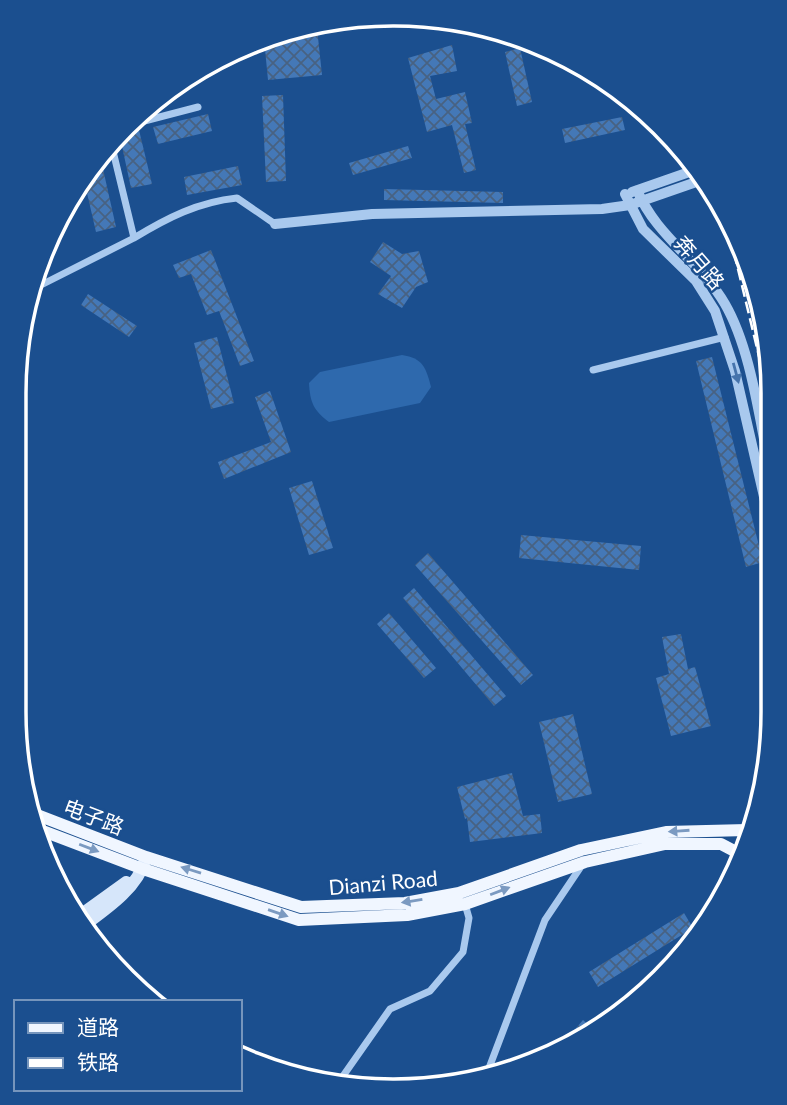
<svg xmlns="http://www.w3.org/2000/svg" width="787" height="1105" viewBox="0 0 787 1105" font-family="Lato,'Noto Sans SC',sans-serif">
<style>
.pitch{fill:#2e69ad}
.building{fill:url(#building-cross-hatch)}
.lines{fill:none;stroke-linecap:round;stroke-linejoin:round}
.minor{stroke:#a9c9ee;stroke-width:7}
.tertiary{stroke:#a9c9ee;stroke-width:10}
.secondary{stroke:#d6e6fa;stroke-width:12}
.primary{stroke:#f0f6ff;stroke-width:12}
.rail{stroke:#fff;stroke-width:2.5;stroke-dasharray:12 5;stroke-linecap:butt}
.oneway{fill:#4674ac}
.oneway2{fill:#7b9ac1}
.labels{text-anchor:middle;dominant-baseline:central;stroke-width:5;stroke-linejoin:round;paint-order:stroke}
.street-label{font-size:21px;fill:#fff;stroke:#1b4f8f}
.rim{fill:none;stroke:#fff;stroke-width:3.5}
</style>
<defs>
<pattern id="building-cross-hatch" width="8" height="8" patternUnits="userSpaceOnUse" patternTransform="scale(1.75)"><rect width="8" height="8" fill="#4478b7"/><path d="M0 0l8 8M0 8l8-8" fill="none" stroke="#486282"/></pattern>
</defs>
<rect width="100%" height="100%" fill="#1b4f8f"/>
<path class="pitch" d="M 402,355 C 423,358 426,368 431,387 L 420,403 L 329,422 C 314,411 310,403 309,383 L 320,372 Z"/>
<path class="building" d="M 317,28 L 322,75 L 268,80 L 264,39 L 272,34 Z
M 452,45 L 457,71 L 430,76 L 436,99 L 465,92 L 472,123 L 465,124 L 476,170 L 464,173 L 452,125 L 427,132 L 408,58 Z
M 520,48 L 532,102 L 517,106 L 505,52 Z
M 543,48 L 562,53 L 563,55 L 545,59 Z
M 175,90 L 177,99 L 154,104 L 154,102 Z
M 283,95 L 286,181 L 266,182 L 262,96 Z
M 208,114 L 212,131 L 158,144 L 153,127 Z
M 622,117 L 625,130 L 565,143 L 562,129 Z
M 139,130 L 152,184 L 131,188 L 120,137 Z
M 408,146 L 412,158 L 353,175 L 349,163 Z
M 101,160 L 116,227 L 96,232 L 84,180 Z
M 238,166 L 242,185 L 187,195 L 184,177 Z
M 384,189 L 503,192 L 503,203 L 384,200 Z
M 383,242 L 402,254 L 419,251 L 428,282 L 416,287 L 402,308 L 378,294 L 391,276 L 370,262 Z
M 211,250 L 254,361 L 240,366 L 219,311 L 207,315 L 191,274 L 179,278 L 173,265 Z
M 88,294 L 137,326 L 129,337 L 81,305 Z
M 217,337 L 234,403 L 211,409 L 194,343 Z
M 712,357 L 763,562 L 746,567 L 696,361 Z
M 270,391 L 291,452 L 224,479 L 218,462 L 271,442 L 255,397 Z
M 312,481 L 333,548 L 309,555 L 289,488 Z
M 521,535 L 641,546 L 639,570 L 519,558 Z
M 428,553 L 533,675 L 521,685 L 415,565 Z
M 414,588 L 506,696 L 494,706 L 403,598 Z
M 389,613 L 436,668 L 424,678 L 377,624 Z
M 681,634 L 688,669 L 695,667 L 711,726 L 671,736 L 656,678 L 669,674 L 662,637 Z
M 573,714 L 592,794 L 558,802 L 539,722 Z
M 512,773 L 523,816 L 540,814 L 542,833 L 470,842 L 467,818 L 465,819 L 457,787 Z
M 684,913 L 693,928 L 598,987 L 589,972 Z
M 583,1020 L 593,1029 L 576,1039 L 571,1034 Z"/>
<g class="lines">
<path class="minor" d="M 129,125 L 198,107
M 112,147 L 134,238 C 167,218 198,202 237,198 L 275,224
M 34,285 L 43,284 L 134,238
M 593,370 L 725,337
M 486,1076 L 545,920 L 582,865
M 336,1086 L 390,1009 L 430,991 L 463,952 L 469,918 L 465,904"/>
<path class="tertiary" d="M 637,190 C 656,236 700,261 725,304 C 751,349 759,418 770,469
M 632,192 L 695,170
M 625,194 L 643,229 L 696,281 L 715,311 L 735,371 L 771,527
M 275,224 L 372,214 L 602,209 L 630,205 L 702,180"/>
<path class="secondary" d="M 76,918 L 126,882
M 82,927 C 105,910 138,888 145,860"/>
<path class="primary" d="M 27,811 L 146,857 L 301,907 L 405,903 L 459,893 L 581,850 L 666,832 L 747,830
M 35,828 L 143,869 L 299,920 L 407,915 L 465,904 L 585,862 L 665,844 L 721,844 L 740,854"/>
<path class="rail" d="M 726,219 L 770,402"/>
</g>
<defs><path id="oneway-solid" d="M-6-.8H1V-3.2L6.5 0L1 3.2V.8H-6Z" transform="scale(1.75)"/></defs>
<use class="oneway" href="#oneway-solid" transform="translate(736 373) rotate(75)"/>
<g class="oneway2">
<use href="#oneway-solid" transform="translate(679 831) rotate(176)"/>
<use href="#oneway-solid" transform="translate(89 848) rotate(21)"/>
<use href="#oneway-solid" transform="translate(191 870) rotate(-163)"/>
<use href="#oneway-solid" transform="translate(500 891) rotate(-21)"/>
<use href="#oneway-solid" transform="translate(412 901) rotate(171)"/>
<use href="#oneway-solid" transform="translate(278 913) rotate(19)"/>
</g>
<g class="labels">
<g class="street-label">
<text transform="translate(700 262) rotate(49)">奔月路</text>
<text transform="translate(94 816) rotate(21)">电子路</text>
<text transform="translate(383 882) rotate(-5)">Dianzi Road</text>
</g>
</g>
<path d="M0 0H787V1105H0ZM393 26H394A367 367 0 0 1 761 393V712A367 367 0 0 1 394 1079H393A367 367 0 0 1 26 712V393A367 367 0 0 1 393 26Z" fill="#1b4f8f" fill-rule="evenodd"/>
<path class="rim" d="M393 26H394A367 367 0 0 1 761 393V712A367 367 0 0 1 394 1079H393A367 367 0 0 1 26 712V393A367 367 0 0 1 393 26Z"/>
<rect x="14" y="1000" width="228" height="91" fill="#1b4f8f" stroke="#7695bc" stroke-width="2"/>
<rect x="28" y="1023" width="35" height="10" fill="#f0f6ff" stroke="#7695bc" stroke-width="2"/>
<text x="77" y="1035" font-size="21" fill="#ffffff">道路</text>
<rect x="28" y="1058" width="35" height="10" fill="#ffffff" stroke="#7695bc" stroke-width="2"/>
<text x="77" y="1070" font-size="21" fill="#ffffff">铁路</text>
</svg>
